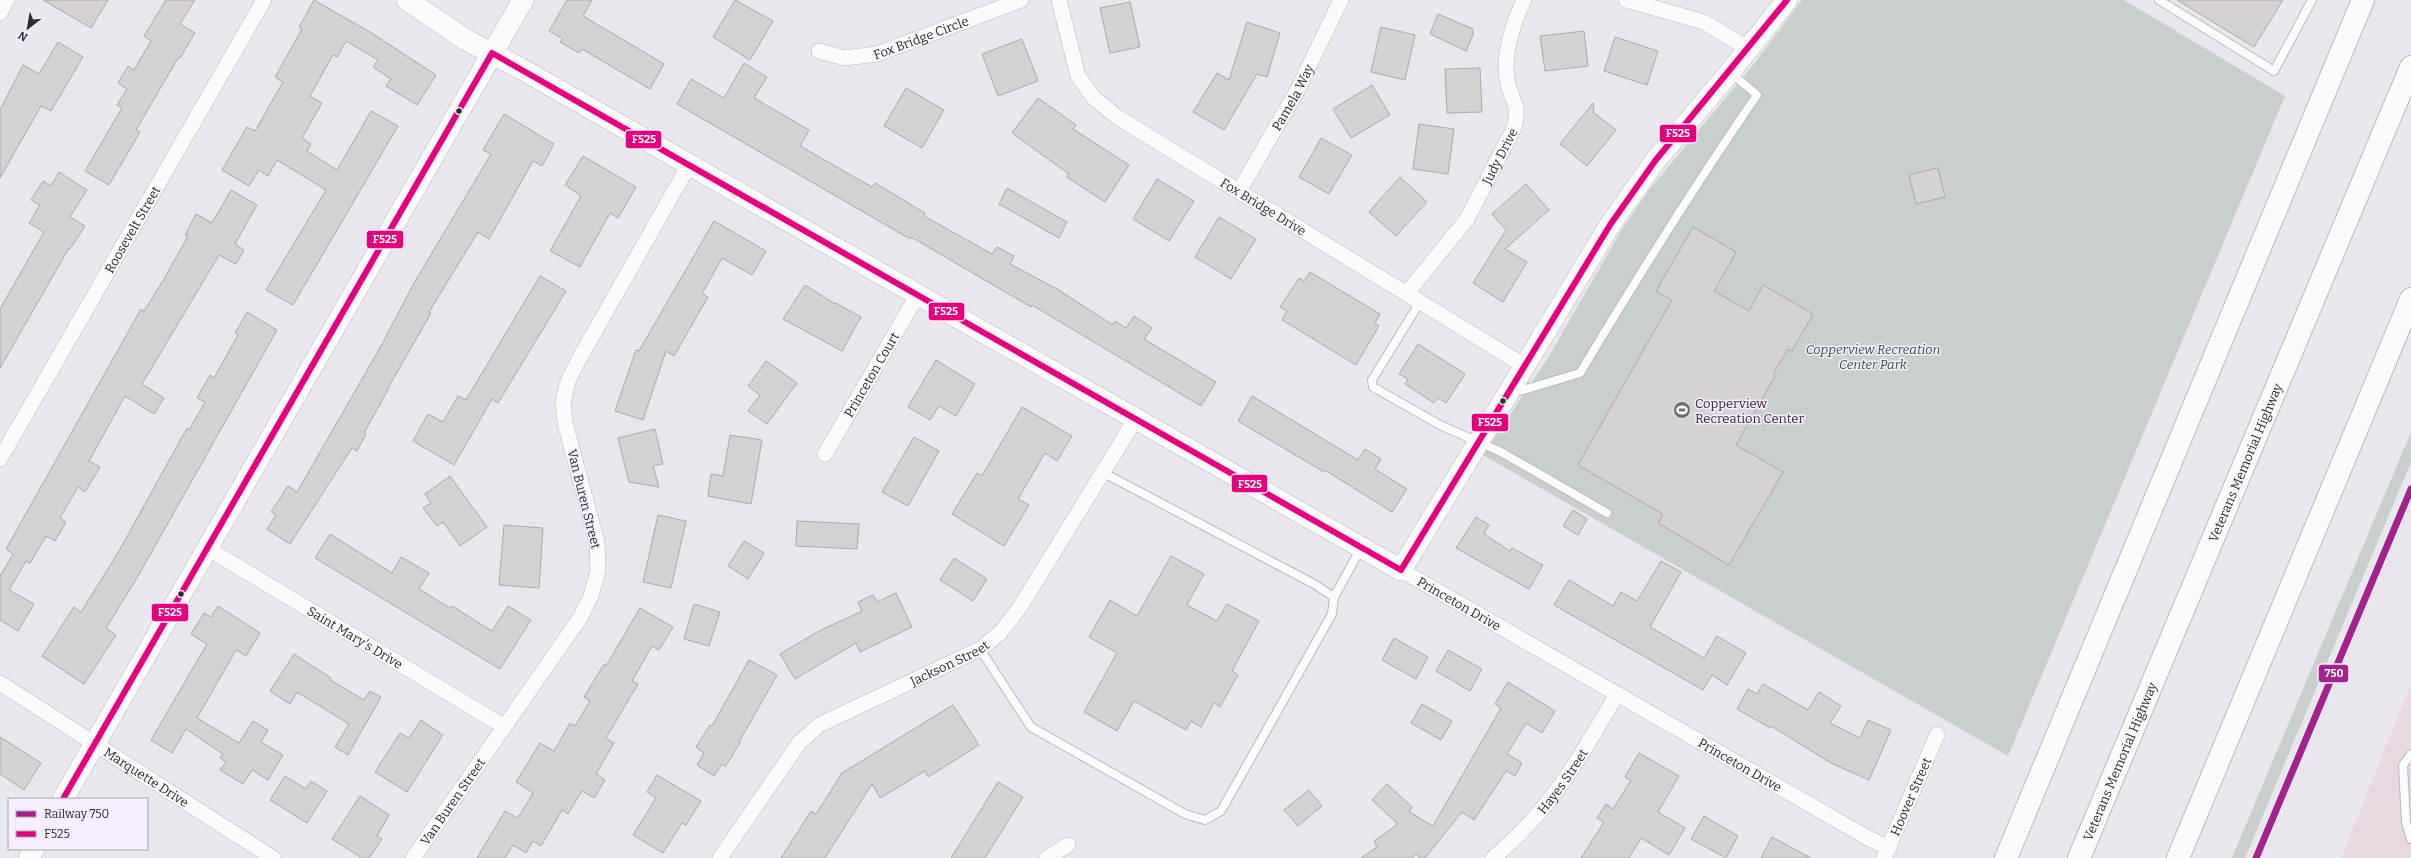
<svg xmlns="http://www.w3.org/2000/svg" width="2411" height="858" viewBox="0 0 2411 858" font-family="Bitter,serif">
<style>
.commercial{fill:#e7d8e2}
.green{fill:#c8cfcc}
.building{fill:#d6d1d3;stroke:#ada8aa}
.lines{fill:none;stroke-linecap:round;stroke-linejoin:round}
.lane-casing{stroke:#bbb8be;stroke-width:10}
.street-casing{stroke:#bbb8be;stroke-width:16}
.secondary-casing{stroke:#bbb8be;stroke-width:22}
.highway-casing{stroke:#bbb8be;stroke-width:24}
.path{stroke:#d1d0d3;stroke-width:2.5;stroke-dasharray:2 3;stroke-linecap:butt}
.lane{stroke:#fcfbfc;stroke-width:8}
.street{stroke:#fcfbfc;stroke-width:15}
.secondary{stroke:#fcfbfc;stroke-width:21}
.highway{stroke:#fcfbfc;stroke-width:22}
.bus-1-casing{stroke:#f7efff;stroke-width:9}
.bus-1{stroke:#e5007d;stroke-width:6}
.rail-1-casing{stroke:#f7efff;stroke-width:10}
.rail-1{stroke:#a4228e;stroke-width:7}
.bus-dot{fill:#2e2b31;stroke:#f7efff;stroke-width:1.5}
.labels{text-anchor:middle;dominant-baseline:central;stroke-width:3;stroke-linejoin:round;paint-order:stroke}
.street-label{font-size:13px;fill:#2e2b31;stroke:#f7efff}
.park-label{font-size:13px;font-style:italic;fill:#285436;stroke:#f7efff}
.poi-label{font-size:13px;fill:#2e2b31;stroke:#f7efff;text-anchor:start}
.line-badge{stroke:#f7efff;stroke-width:1.5}
.badge-label{font-size:11px;text-anchor:middle;font-weight:bold;fill:#fff}
</style>
<rect width="100%" height="100%" fill="#eae6ee"/>
<path class="commercial" d="M 2411,684 L 2411,858 L 2341,858 Z"/>
<path class="green" d="M 1802,0 L 2124,0 L 2285,96 L 2008,756 L 1483,455 L 1548,358 L 1621,231 L 1649,190 L 1754,64 Z
M 2411,432 L 2411,462 L 2245,858 L 2232,858 Z"/>
<path class="building" d="M 43,0 L 108,0 L 91,28 Z
M 166,0 L 195,0 L 180,24 L 195,33 L 180,58 L 178,58 L 136,130 L 140,132 L 109,185 L 85,171 L 122,108 L 117,105 L 127,89 L 118,83 L 128,66 L 134,70 L 151,41 L 144,36 Z
M 314,0 L 370,32 L 436,75 L 417,105 L 386,86 L 391,79 L 373,67 L 378,60 L 346,41 L 337,57 L 333,55 L 310,96 L 322,103 L 302,138 L 311,144 L 307,151 L 337,170 L 371,111 L 398,126 L 293,305 L 266,290 L 326,190 L 277,160 L 268,176 L 259,170 L 249,186 L 222,170 L 247,127 L 255,131 L 283,82 L 275,77 L 302,29 L 299,27 Z
M 567,0 L 592,0 L 583,16 L 664,64 L 650,89 L 582,49 L 579,53 L 560,42 L 563,39 L 549,31 Z
M 735,0 L 773,21 L 750,60 L 713,37 Z
M 2177,0 L 2283,0 L 2254,47 Z
M 1130,2 L 1140,47 L 1110,53 L 1100,8 Z
M 1438,14 L 1473,29 L 1473,35 L 1466,51 L 1430,34 Z
M 1247,22 L 1280,33 L 1267,77 L 1257,74 L 1224,130 L 1193,112 L 1217,73 L 1229,80 Z
M 1381,27 L 1415,35 L 1405,80 L 1371,72 Z
M 1584,31 L 1588,66 L 1545,71 L 1540,36 Z
M 1615,37 L 1658,51 L 1647,85 L 1604,71 Z
M 1022,39 L 1038,81 L 998,96 L 982,54 Z
M 58,42 L 83,57 L 51,111 L 41,106 L 0,178 L 0,110 L 23,65 L 39,74 Z
M 744,63 L 767,77 L 754,98 L 809,130 L 800,146 L 872,187 L 875,183 L 925,213 L 924,216 L 992,254 L 997,247 L 1014,256 L 1010,264 L 1057,289 L 1113,325 L 1115,321 L 1126,328 L 1134,316 L 1152,328 L 1144,339 L 1216,382 L 1201,406 L 1032,305 L 1031,307 L 911,237 L 910,239 L 677,104 L 691,79 L 724,98 Z
M 1480,68 L 1482,112 L 1447,113 L 1445,69 Z
M 1372,85 L 1390,115 L 1351,138 L 1333,109 Z
M 906,88 L 944,110 L 922,148 L 884,126 Z
M 1038,98 L 1076,125 L 1073,129 L 1129,165 L 1105,202 L 1067,177 L 1069,174 L 1012,133 Z
M 1593,103 L 1594,113 L 1616,130 L 1587,166 L 1560,144 Z
M 504,114 L 554,144 L 542,166 L 533,161 L 489,239 L 478,232 L 429,312 L 431,313 L 388,388 L 389,388 L 364,433 L 366,434 L 357,451 L 352,448 L 290,544 L 267,529 L 276,515 L 271,512 L 288,486 L 297,492 L 381,346 L 414,283 L 491,154 L 483,150 Z
M 1419,124 L 1454,129 L 1448,174 L 1413,169 Z
M 1321,138 L 1352,155 L 1329,194 L 1299,177 Z
M 583,156 L 636,187 L 618,218 L 610,213 L 580,267 L 550,251 L 581,196 L 565,185 Z
M 1938,168 L 1945,197 L 1916,204 L 1909,175 Z
M 59,172 L 87,190 L 70,217 L 85,226 L 70,249 L 69,248 L 0,368 L 0,309 L 44,232 L 29,223 L 40,205 L 31,200 L 43,181 L 51,186 Z
M 1400,177 L 1427,202 L 1396,236 L 1369,212 Z
M 1157,179 L 1194,201 L 1169,241 L 1133,219 Z
M 1526,184 L 1549,210 L 1505,249 L 1527,262 L 1503,302 L 1473,283 L 1506,230 L 1492,214 Z
M 1007,188 L 1067,222 L 1059,238 L 999,204 Z
M 231,190 L 257,205 L 235,244 L 244,250 L 236,264 L 219,255 L 142,384 L 164,398 L 154,414 L 125,396 L 89,461 L 100,467 L 85,492 L 78,487 L 60,518 L 66,522 L 55,541 L 46,536 L 30,563 L 26,561 L 9,590 L 34,604 L 18,631 L 0,620 L 0,576 L 13,554 L 6,549 L 141,309 L 144,311 L 164,279 L 188,236 L 185,235 L 196,214 L 212,223 Z
M 1219,217 L 1256,239 L 1231,279 L 1195,257 Z
M 714,221 L 766,251 L 752,275 L 722,258 L 702,294 L 708,297 L 674,356 L 666,351 L 643,420 L 615,411 L 636,350 L 639,351 Z
M 1693,227 L 1736,252 L 1714,291 L 1749,311 L 1763,285 L 1813,314 L 1792,351 L 1788,349 L 1773,374 L 1775,376 L 1736,445 L 1783,472 L 1729,565 L 1658,523 L 1663,514 L 1578,465 L 1672,300 L 1656,291 Z
M 1310,272 L 1380,314 L 1375,323 L 1379,326 L 1356,365 L 1282,320 L 1287,311 L 1280,307 L 1299,278 L 1304,281 Z
M 540,276 L 566,291 L 498,403 L 492,399 L 454,465 L 413,441 L 428,414 L 443,422 L 458,396 L 466,400 Z
M 805,285 L 835,304 L 836,303 L 861,317 L 842,351 L 783,319 Z
M 247,312 L 277,330 L 137,578 L 106,628 L 116,635 L 84,684 L 42,656 L 74,607 L 81,612 L 119,551 L 187,428 L 189,430 L 205,402 L 197,398 L 210,375 L 214,378 L 238,335 L 235,333 Z
M 1418,344 L 1465,374 L 1446,403 L 1438,398 L 1434,403 L 1405,384 L 1408,379 L 1399,374 Z
M 936,360 L 975,384 L 956,416 L 939,406 L 930,420 L 908,407 Z
M 766,361 L 797,383 L 767,424 L 748,411 L 760,395 L 748,386 Z
M 1252,396 L 1358,460 L 1365,449 L 1381,459 L 1375,469 L 1407,489 L 1392,512 L 1325,470 L 1324,472 L 1238,421 Z
M 1022,407 L 1072,436 L 1057,461 L 1045,453 L 1018,499 L 1029,505 L 1004,546 L 952,514 L 977,473 L 982,476 Z
M 655,429 L 663,464 L 653,466 L 659,487 L 629,482 L 618,438 Z
M 730,435 L 762,440 L 751,504 L 708,496 L 711,474 L 723,476 Z
M 914,437 L 939,451 L 908,506 L 882,492 Z
M 450,476 L 487,527 L 460,546 L 443,522 L 437,526 L 423,508 L 431,503 L 425,494 Z
M 1573,510 L 1587,519 L 1578,535 L 1563,526 Z
M 658,515 L 686,521 L 671,588 L 643,582 Z
M 1476,517 L 1489,525 L 1484,534 L 1510,551 L 1512,548 L 1543,565 L 1529,589 L 1456,548 Z
M 797,521 L 859,524 L 857,549 L 796,546 Z
M 504,525 L 543,528 L 539,588 L 499,585 Z
M 330,534 L 392,573 L 401,557 L 429,573 L 419,589 L 450,608 L 452,606 L 492,631 L 508,606 L 531,620 L 500,669 L 315,558 Z
M 744,541 L 764,553 L 748,579 L 728,566 Z
M 1171,556 L 1204,574 L 1187,605 L 1217,621 L 1227,604 L 1259,621 L 1232,671 L 1238,675 L 1220,707 L 1214,703 L 1201,727 L 1191,721 L 1186,730 L 1134,701 L 1117,731 L 1084,712 L 1117,653 L 1089,637 L 1110,600 L 1137,616 Z
M 954,558 L 987,579 L 973,601 L 940,580 Z
M 1661,561 L 1681,572 L 1650,627 L 1704,658 L 1717,636 L 1746,653 L 1727,685 L 1712,675 L 1703,690 L 1554,605 L 1569,580 L 1613,606 L 1621,592 L 1637,601 Z
M 896,593 L 912,627 L 860,652 L 856,643 L 795,679 L 780,654 L 819,631 L 862,611 L 858,602 L 873,595 L 877,602 Z
M 694,604 L 720,612 L 709,646 L 684,639 Z
M 218,606 L 260,633 L 246,656 L 236,650 L 197,718 L 239,743 L 253,721 L 268,730 L 261,742 L 283,755 L 268,780 L 252,770 L 243,784 L 220,770 L 226,762 L 220,758 L 223,754 L 186,729 L 172,753 L 151,740 L 207,644 L 191,634 L 204,613 L 211,617 Z
M 640,608 L 673,627 L 659,650 L 652,646 L 632,681 L 638,684 L 606,738 L 614,743 L 596,774 L 605,780 L 594,798 L 582,791 L 568,814 L 562,810 L 541,846 L 533,841 L 526,853 L 513,845 L 505,858 L 477,858 L 505,811 L 518,818 L 533,793 L 516,782 L 540,743 L 554,751 L 570,723 L 575,726 L 590,701 L 584,697 L 604,664 L 606,666 Z
M 1394,638 L 1428,657 L 1416,679 L 1382,660 Z
M 1448,650 L 1482,669 L 1470,691 L 1436,671 Z
M 294,654 L 331,678 L 330,680 L 364,700 L 370,691 L 381,697 L 348,755 L 335,747 L 349,724 L 297,692 L 290,704 L 270,691 Z
M 749,660 L 777,675 L 739,742 L 740,743 L 725,767 L 722,764 L 714,776 L 697,765 L 704,753 L 696,747 L 710,725 L 712,726 Z
M 1508,682 L 1555,711 L 1542,733 L 1526,723 L 1507,754 L 1522,763 L 1515,776 L 1506,771 L 1474,820 L 1462,812 L 1425,858 L 1420,858 L 1417,854 L 1411,858 L 1361,858 L 1377,847 L 1374,841 L 1398,824 L 1372,800 L 1387,784 L 1412,807 L 1409,812 L 1433,826 L 1501,708 L 1495,704 Z
M 1763,684 L 1808,710 L 1819,692 L 1841,706 L 1830,723 L 1860,738 L 1868,720 L 1891,730 L 1869,780 L 1831,763 L 1771,726 L 1770,728 L 1737,709 L 1748,689 L 1757,694 Z
M 1422,704 L 1452,721 L 1441,740 L 1411,723 Z
M 953,705 L 979,745 L 928,777 L 925,771 L 880,798 L 872,784 L 825,858 L 781,858 L 811,811 L 816,814 L 842,773 Z
M 421,720 L 443,735 L 407,792 L 375,772 L 400,733 L 409,738 Z
M 0,737 L 41,763 L 24,790 L 0,774 Z
M 1639,753 L 1679,776 L 1658,812 L 1685,828 L 1669,855 L 1641,838 L 1629,858 L 1581,858 L 1604,822 L 1597,818 L 1606,804 L 1613,809 L 1631,780 L 1625,777 Z
M 657,775 L 701,801 L 686,825 L 682,823 L 663,853 L 633,835 L 656,798 L 647,792 Z
M 285,776 L 306,789 L 311,781 L 327,791 L 307,823 L 270,800 Z
M 998,782 L 1023,797 L 985,858 L 951,858 Z
M 1309,790 L 1322,806 L 1298,826 L 1284,810 Z
M 360,796 L 389,815 L 377,836 L 382,839 L 369,858 L 362,858 L 332,839 Z
M 1704,816 L 1738,836 L 1726,858 L 1691,839 Z
M 1772,837 L 1811,858 L 1761,858 Z"/>
<g class="lines">
<g class="lane-casing">
<path id="lane" d="M 2159,0 L 2274,71 L 2312,0
M 1420,302 L 1372,380 L 1373,387 L 1440,425 L 1501,452 L 1607,513
M 1513,393 L 1580,373 C 1637,278 1695,185 1757,95 L 1731,73
M 1334,597 L 1361,548
M 980,649 L 1031,727 L 1185,814 L 1205,820 L 1221,811 L 1332,614 L 1334,597 L 1314,584 L 1102,472
M 2411,754 L 2403,765 L 2406,823 L 2411,839"/>
</g>
<g class="street-casing">
<g id="street">
<path id="s1" d="M 1059,0 L 1078,76 L 1094,98 L 1117,117 L 1525,366"/>
<path d="M 1626,0 L 1704,22 L 1749,49"/>
<path d="M 0,13 L 7,0"/>
<path id="s2" d="M 819,51 L 845,58 L 877,54 L 1021,0"/>
<path id="s3" d="M 1239,191 L 1296,93 L 1341,0"/>
<path id="s4" d="M 1407,293 L 1467,219 L 1514,128 C 1520,104 1513,105 1508,84 C 1501,57 1513,24 1524,0"/>
<path id="s5" d="M 825,454 L 917,296"/>
<path id="s6" d="M 0,459 L 264,0"/>
<path id="s7" d="M 207,548 L 503,726"/>
<path id="s8" d="M 1401,570 L 1868,838 L 1889,848"/>
<path id="s9" d="M 0,683 L 273,858"/>
<path id="s10" d="M 413,858 L 580,618 L 591,596 L 598,570 L 597,542 L 565,423 L 563,402 L 568,381 L 578,361 L 689,165"/>
<path id="s11" d="M 720,858 L 799,743 L 819,725 L 980,649 L 1000,633 L 1020,607 L 1135,420"/>
<path d="M 1047,858 L 1068,845"/>
<path id="s12" d="M 1493,858 C 1551,810 1580,758 1617,694"/>
<path id="s13" d="M 1884,858 L 1937,735"/>
</g>
</g>
<g class="secondary-casing">
<path id="secondary" d="M 407,0 L 466,40 L 518,67 L 1401,570 L 1610,225 L 1655,161 L 1730,72 L 1787,0
M 63,799 L 523,0
M 29,858 L 34,849"/>
</g>
<g class="highway-casing">
<g id="highway">
<path d="M 2006,858 L 2363,0"/>
<path id="s14" d="M 2079,858 L 2411,67"/>
<path d="M 2178,858 L 2411,299"/>
</g>
</g>
<path class="path" d="M 1835,140 L 1917,0"/>
<use href="#lane" class="lane"/>
<use href="#street" class="street"/>
<use href="#secondary" class="secondary"/>
<use href="#highway" class="highway"/>
<g class="bus-1-casing">
<path id="bus-1" d="M 492,53 L 1401,570
M 1401,570 L 1610,225 L 1655,161 L 1787,0
M 63,799 L 492,53"/>
</g>
<use href="#bus-1" class="bus-1"/>
<g class="rail-1-casing">
<path id="rail-1" d="M 2256,858 L 2411,489"/>
</g>
<use href="#rail-1" class="rail-1"/>
</g>
<defs>
<g id="stadium-disc" transform="scale(0.9)"><circle r="9.5" fill="#706c73" stroke="#f7efff"/><path d="M0-5a6.5 5 0 1 0 0 10a6.5 5 0 1 0 0-10ZM-3.5-1.8h7v3.6h-7Z" fill="#fff"/></g>
</defs>
<g fill-rule="evenodd">
<use href="#stadium-disc" x="1682" y="410"/>
</g>
<g class="bus-dot">
<circle cx="459" cy="111" r="3.5"/>
<circle cx="1503" cy="401" r="3.5"/>
<circle cx="181" cy="594" r="3.5"/>
</g>
<g class="labels">
<g class="street-label">
<text stroke="none"><textPath href="#s2" startOffset="106">Fox Bridge Circle</textPath></text>
<text stroke="none"><textPath href="#s3" startOffset="108">Pamela Way</textPath></text>
<text stroke="none"><textPath href="#s4" startOffset="166">Judy Drive</textPath></text>
<text stroke="none"><textPath href="#s1" startOffset="307">Fox Bridge Drive</textPath></text>
<text stroke="none"><textPath href="#s6" startOffset="265">Roosevelt Street</textPath></text>
<text stroke="none"><textPath href="#s5" startOffset="92">Princeton Court</textPath></text>
<text stroke="none"><textPath href="#s14" startOffset="429">Veterans Memorial Highway</textPath></text>
<text transform="translate(584 499) rotate(76)">Van Buren Street</text>
<text stroke="none"><textPath href="#s8" startOffset="67">Princeton Drive</textPath></text>
<text stroke="none"><textPath href="#s7" startOffset="173">Saint Mary's Drive</textPath></text>
<text stroke="none"><textPath href="#s11" startOffset="311">Jackson Street</textPath></text>
<text stroke="none"><textPath href="#s14" startOffset="105">Veterans Memorial Highway</textPath></text>
<text stroke="none"><textPath href="#s8" startOffset="391">Princeton Drive</textPath></text>
<text stroke="none"><textPath href="#s9" startOffset="174">Marquette Drive</textPath></text>
<text stroke="none"><textPath href="#s12" startOffset="104">Hayes Street</textPath></text>
<text stroke="none"><textPath href="#s13" startOffset="67">Hoover Street</textPath></text>
<text stroke="none"><textPath href="#s10" startOffset="69">Van Buren Street</textPath></text>
</g>
<g class="park-label">
<text x="1873" y="349">Copperview Recreation<tspan x="1873" dy="15">Center Park</tspan></text>
</g>
<g class="poi-label">
<text x="1695" y="403">Copperview<tspan x="1695" dy="15">Recreation Center</tspan></text>
</g>
</g>
<g class="line-badge">
<rect x="1659" y="124" width="38" height="19" rx="4" fill="#e5007d"/>
<rect x="625" y="130" width="37" height="19" rx="4" fill="#e5007d"/>
<rect x="366" y="230" width="38" height="19" rx="4" fill="#e5007d"/>
<rect x="928" y="302" width="37" height="19" rx="4" fill="#e5007d"/>
<rect x="1471" y="413" width="38" height="19" rx="4" fill="#e5007d"/>
<rect x="1231" y="474" width="37" height="19" rx="4" fill="#e5007d"/>
<rect x="151" y="603" width="38" height="19" rx="4" fill="#e5007d"/>
<rect x="2318" y="664" width="31" height="19" rx="4" fill="#a4228e"/>
</g>
<g class="badge-label">
<text x="1678" y="137">F525</text>
<text x="644" y="143">F525</text>
<text x="385" y="243">F525</text>
<text x="946" y="315">F525</text>
<text x="1490" y="426">F525</text>
<text x="1250" y="488">F525</text>
<text x="170" y="616">F525</text>
<text x="2334" y="677">750</text>
</g>
<rect x="8" y="798" width="140" height="52" fill="#f7efff" stroke="#a7a1ad"/>
<rect x="16" y="811" width="20" height="6" fill="#a4228e" stroke="#a7a1ad"/>
<text x="44" y="818" font-size="12" fill="#2e2b31">Railway 750</text>
<rect x="16" y="831" width="20" height="6" fill="#e5007d" stroke="#a7a1ad"/>
<text x="44" y="838" font-size="12" fill="#2e2b31">F525</text>
<g transform="translate(28 28) rotate(211)" stroke="#f7efff" stroke-width="3" paint-order="stroke">
<path d="M0-3L7 15L0 10L-7 15Z" fill="#2e2b31"/>
<text y="-6" font-size="11" font-weight="bold" text-anchor="middle" fill="#2e2b31">N</text>
</g>
</svg>
